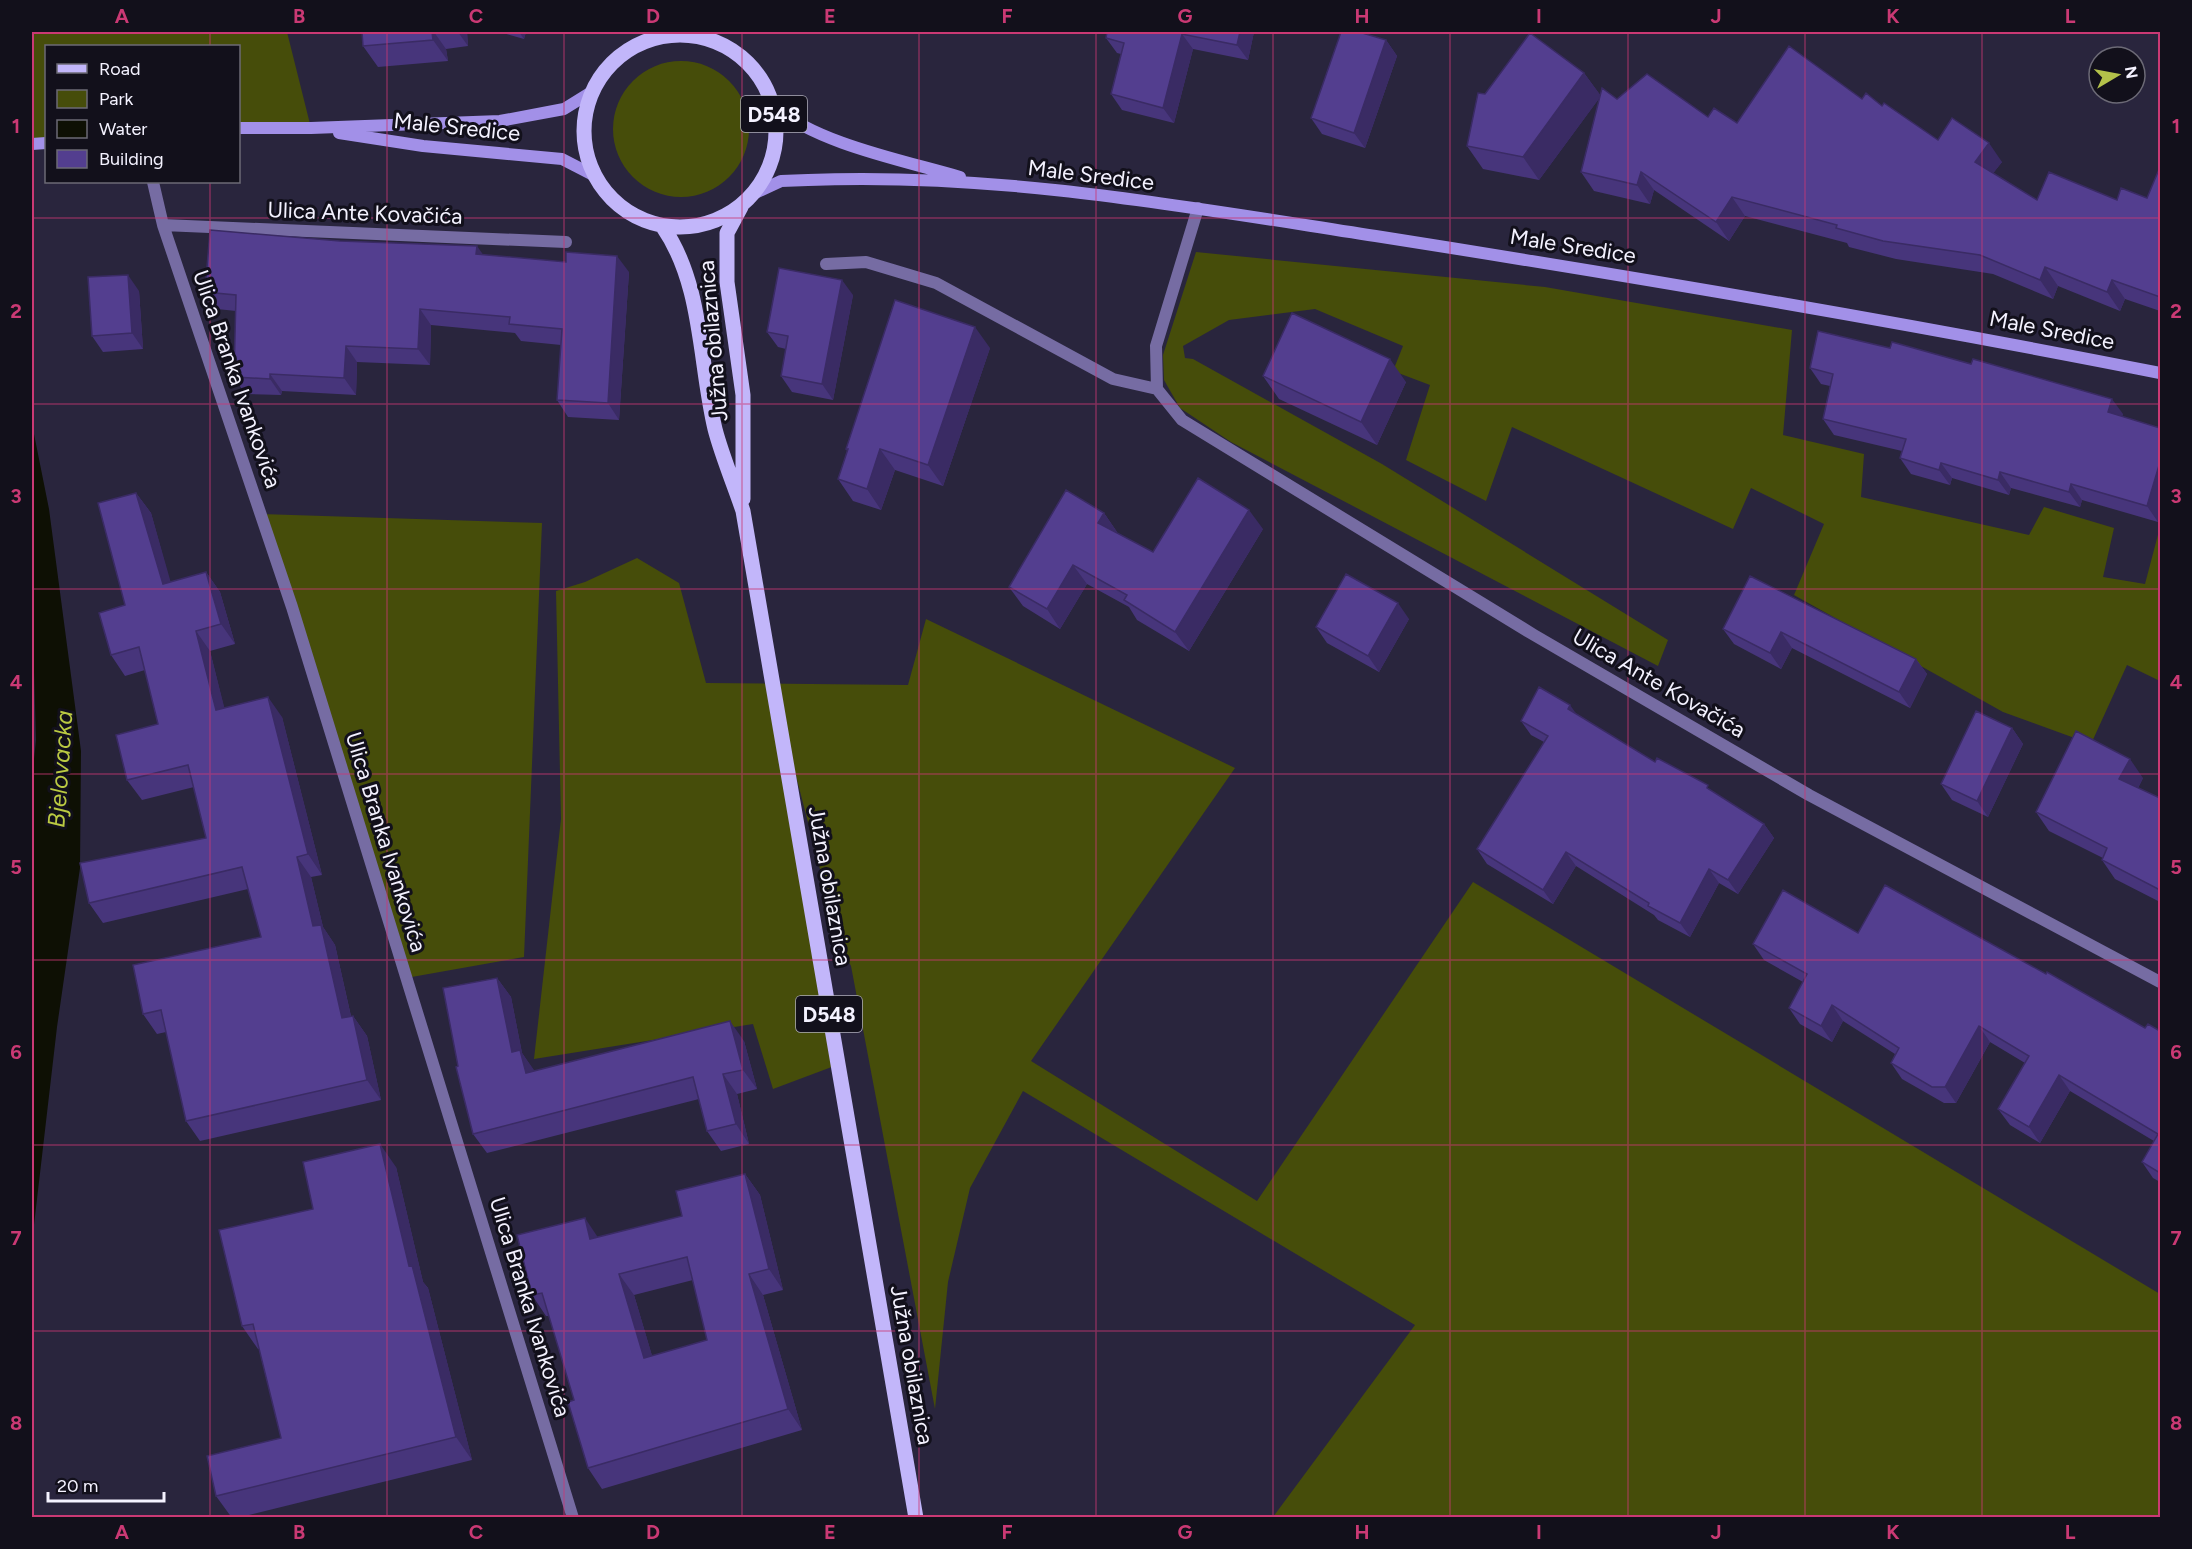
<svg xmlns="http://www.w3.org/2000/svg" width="2192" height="1549" viewBox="0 0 2192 1549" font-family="Figtree,sans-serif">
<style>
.green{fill:#464d0a}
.water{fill:#0e1004}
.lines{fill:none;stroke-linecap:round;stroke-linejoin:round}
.street{stroke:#766ca3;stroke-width:12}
.secondary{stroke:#a290e8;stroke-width:12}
.primary{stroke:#c2b6fa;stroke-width:15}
.wall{fill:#47357b;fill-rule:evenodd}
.shaded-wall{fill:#3a2b64}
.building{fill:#533e8f;stroke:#3a2b64;stroke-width:1.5;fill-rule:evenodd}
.grid{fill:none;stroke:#ca3974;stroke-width:1.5;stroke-opacity:0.55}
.labels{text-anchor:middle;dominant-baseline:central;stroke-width:6;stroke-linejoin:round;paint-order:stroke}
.shield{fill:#12101b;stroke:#b0aebb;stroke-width:1.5}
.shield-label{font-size:21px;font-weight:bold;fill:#f4f2ff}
.street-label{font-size:22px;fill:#f4f2ff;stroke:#12101b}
.water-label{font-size:24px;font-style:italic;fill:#bbca42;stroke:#12101b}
.neatline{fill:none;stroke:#ca3974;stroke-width:2}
.grid-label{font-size:20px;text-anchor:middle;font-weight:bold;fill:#ca3974}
</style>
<rect width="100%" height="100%" fill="#29253d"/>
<path class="green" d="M 32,32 L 287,32 L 311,128 L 239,128 L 238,46 L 46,46 L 46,143 L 32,144 Z
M613 129a68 68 0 1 1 136 0a68 68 0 1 1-136 0Z
M 1196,252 L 1545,287 L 1792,330 L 1783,435 L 1864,454 L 1861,497 L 2029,535 L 2044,507 L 2114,528 L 2103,577 L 2145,584 L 2160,527 L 2160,681 L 2127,665 L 2091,744 L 2003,712 L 1794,595 L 1824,524 L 1751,488 L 1733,529 L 1512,427 L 1486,501 L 1406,460 L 1430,385 L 1393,371 L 1403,346 L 1315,309 L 1229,320 L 1183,346 L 1185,358 L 1193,359 L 1382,464 L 1668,640 L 1658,666 L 1231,442 L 1180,408 L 1164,380 L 1163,355 Z
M 261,514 L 542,523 L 524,957 L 406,978 Z
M 637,558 L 679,583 L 706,683 L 908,685 L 926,619 L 1235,768 L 1031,1061 L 1257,1201 L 1473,882 L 2160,1294 L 2160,1517 L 1273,1517 L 1415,1325 L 1023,1091 L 970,1188 L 948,1282 L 935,1409 L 851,966 L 839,943 L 775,694 L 837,1065 L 773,1089 L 753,1024 L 534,1059 L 561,819 L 556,591 L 585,582 Z"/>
<path class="water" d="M 32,424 L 49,509 L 81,751 L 80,868 L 57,1027 L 32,1242 L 32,778 L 36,740 L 32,602 Z"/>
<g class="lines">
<path class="street" d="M 153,182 L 163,225 L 292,607 L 573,1518
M 1198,208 L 1156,346 L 1157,389 L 1182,420 L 1534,635 L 1809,795 L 2160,982
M 163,225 L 566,242
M 826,264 L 866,262 L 936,283 L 1113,379 L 1157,389"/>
<path class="secondary" d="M 773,106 C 818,144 902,160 960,177
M 238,128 L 311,128 L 500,121 L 564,109 L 593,91
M 339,133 L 423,146 L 562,159 L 595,176
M 32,144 L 46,143
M 755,193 L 781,181 L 808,180 C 1000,172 1193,208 1382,237 C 1642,278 1902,322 2160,373"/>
<path class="primary" d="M584 131a96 96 0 1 1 192 0a96 96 0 1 1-192 0Z
M 741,207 L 727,233 L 727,282 L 743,395 L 743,499
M 663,227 C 703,285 699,362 715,429 C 722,456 734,484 743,511 L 916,1518"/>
</g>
<path class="wall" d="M 362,32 L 467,32 L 468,46 L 446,49 L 448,61 L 378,67 L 363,46 Z
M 499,32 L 526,32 L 524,39 Z
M 1107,32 L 1254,32 L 1248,60 L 1193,49 L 1174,123 L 1122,110 L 1111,94 L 1121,54 L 1117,53 L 1106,38 Z
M 1386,40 L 1397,56 L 1365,148 L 1322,134 L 1311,118 Z
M 1584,73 L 1600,95 L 1737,123 L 1862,99 L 1882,106 L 1938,140 L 2002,162 L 1993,173 L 2037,200 L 2117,200 L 2147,198 L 2160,167 L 2160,311 L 2125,299 L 2120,311 L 2058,286 L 2053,299 L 1993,274 L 1896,259 L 1849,247 L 1847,243 L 1745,216 L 1729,241 L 1654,190 L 1650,204 L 1594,191 L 1581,172 L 1600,97 L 1539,180 L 1483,169 L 1467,146 L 1485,94 Z
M 483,255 L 629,272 L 619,420 L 568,417 L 557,400 L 561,345 L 521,341 L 515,333 L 431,325 L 430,365 L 357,362 L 356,395 L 282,391 L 281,395 L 245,394 L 234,377 L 236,311 L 217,309 L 205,292 Z
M 139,291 L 143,349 L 103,352 L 92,336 Z
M 853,295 L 833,400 L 792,392 L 781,376 L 786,349 L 778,347 L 767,332 Z
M 990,348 L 943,486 L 895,470 L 881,510 L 853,501 L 838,479 L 847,451 L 846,449 Z
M 1810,368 L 2123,414 L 2122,416 L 2158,522 L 2082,500 L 2080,507 L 2011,488 L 2009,495 L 1952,478 L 1950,485 L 1911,474 L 1900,458 L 1902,451 L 1834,435 L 1823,419 L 1830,386 L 1821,384 Z
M 1263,376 L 1406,382 L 1377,445 L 1279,399 Z
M 136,493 L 151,513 L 170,582 L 206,572 L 220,592 L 235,644 L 210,651 L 224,708 L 282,717 L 322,875 L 311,877 L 323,927 L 335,945 L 351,1016 L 353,1016 L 367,1036 L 381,1100 L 200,1141 L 186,1121 L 166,1032 L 157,1034 L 143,1014 L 261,937 L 248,889 L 103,923 L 89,903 L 206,838 L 194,787 L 142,800 L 127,780 L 158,724 L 145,670 L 125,676 L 111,655 L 125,605 Z
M 1104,513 L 1117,532 L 1117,533 L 1153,552 L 1263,529 L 1189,651 L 1137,620 L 1129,607 L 1087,584 L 1060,629 L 1023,606 L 1009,587 Z
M 1750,576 L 1916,659 L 1927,674 L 1910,708 L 1792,648 L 1781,669 L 1734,644 L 1723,629 Z
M 1409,619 L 1379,672 L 1327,643 L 1316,627 Z
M 1577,714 L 1655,762 L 1713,792 L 1764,824 L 1774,838 L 1738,894 L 1719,883 L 1690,937 L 1658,920 L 1654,915 L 1576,866 L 1553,904 L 1487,864 L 1477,849 L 1544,742 L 1531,735 L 1521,721 Z
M 2012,728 L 2023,744 L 1988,817 L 1952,800 L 1941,784 Z
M 2143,778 L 2138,788 L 2160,798 L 2160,902 L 2115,879 L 2102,860 L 2103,858 L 2049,831 L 2036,812 Z
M 1858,933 L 2145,1028 L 2160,1031 L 2160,1182 L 2153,1178 L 2142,1162 L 2154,1141 L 2070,1091 L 2040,1143 L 2010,1125 L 1998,1109 L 2025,1063 L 1990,1042 L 1956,1103 L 1944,1103 L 1902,1079 L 1891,1063 L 1895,1054 L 1843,1021 L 1832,1042 L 1800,1024 L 1789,1008 L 1803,982 L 1764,960 L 1753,944 Z
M 497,978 L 511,997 L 522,1053 L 534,1071 L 744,1041 L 757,1089 L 737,1094 L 749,1144 L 721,1151 L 707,1131 L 699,1099 L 487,1153 L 473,1134 L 458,1066 Z
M 396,1167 L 423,1282 L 428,1288 L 472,1460 L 237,1518 L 232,1518 L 216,1496 L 281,1438 L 259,1349 L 258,1349 L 242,1326 L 313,1209 Z
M 745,1174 L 760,1195 L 783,1290 L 763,1295 L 802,1430 L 602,1489 L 588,1468 L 574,1400 L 549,1316 L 546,1316 L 532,1295 L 682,1216 ZM 693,1280 L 707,1340 L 652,1356 L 634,1295 Z"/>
<path class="shaded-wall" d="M 432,32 L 434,32 L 446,49 L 448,61 L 433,40 Z
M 458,32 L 467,32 L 468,46 Z
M 519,32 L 526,32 L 524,39 Z
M 1240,32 L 1254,32 L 1248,60 L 1237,45 Z
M 1182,34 L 1193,49 L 1174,123 L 1163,108 Z
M 1386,40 L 1397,56 L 1365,148 L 1354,133 Z
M 1584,73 L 1601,96 L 1539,180 L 1523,157 Z
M 1989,143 L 2002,162 L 1988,180 L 1975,162 Z
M 1641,172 L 1654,190 L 1650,204 L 1637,185 Z
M 1732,197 L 1745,216 L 1729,241 L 1716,222 Z
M 477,246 L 489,263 L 476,254 Z
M 617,256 L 629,272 L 619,420 L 608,403 Z
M 2045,267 L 2058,286 L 2053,299 L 2040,280 Z
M 128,275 L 139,291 L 143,349 L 132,333 Z
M 842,280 L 853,295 L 833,400 L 822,384 Z
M 2112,280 L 2125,299 L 2120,311 L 2107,292 Z
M 420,309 L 431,325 L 430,365 L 418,349 Z
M 975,327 L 990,348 L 943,486 L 928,465 Z
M 346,346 L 357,362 L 356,395 L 344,378 Z
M 1390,359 L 1406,382 L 1377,445 L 1361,422 Z
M 270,374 L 282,391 L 281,395 L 270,379 Z
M 2112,399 L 2123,414 L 2119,427 L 2108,412 Z
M 880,449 L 895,470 L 881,510 L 867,489 Z
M 2160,462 L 2160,513 L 2158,522 L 2147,506 Z
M 1941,463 L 1952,478 L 1950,485 L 1939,470 Z
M 2000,472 L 2011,488 L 2009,495 L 1998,480 Z
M 2071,484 L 2082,500 L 2080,507 L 2069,492 Z
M 136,493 L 151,513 L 177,604 L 163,584 Z
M 1249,510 L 1263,529 L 1189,651 L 1175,632 Z
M 1104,513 L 1117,532 L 1111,542 L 1098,523 Z
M 1073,565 L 1087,584 L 1060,629 L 1047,609 Z
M 206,572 L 220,592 L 235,644 L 221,624 Z
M 1398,603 L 1409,619 L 1379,672 L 1368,656 Z
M 196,631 L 210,651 L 230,730 L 216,710 Z
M 1781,632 L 1792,648 L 1781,669 L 1770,653 Z
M 1916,659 L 1927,674 L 1910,708 L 1899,692 Z
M 268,697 L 282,717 L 322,875 L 308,854 Z
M 1570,705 L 1580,719 L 1568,709 Z
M 2012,728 L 2023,744 L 1988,817 L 1977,801 Z
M 2130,759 L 2143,778 L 2133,798 L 2119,779 Z
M 1764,824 L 1774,838 L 1738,894 L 1728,880 Z
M 1566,852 L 1576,866 L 1553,904 L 1543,890 Z
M 297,857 L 311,877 L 323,927 L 335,945 L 356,1039 L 342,1018 L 313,926 Z
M 1709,869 L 1719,883 L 1690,937 L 1680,923 Z
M 497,978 L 511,997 L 522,1053 L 534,1070 L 539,1093 L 512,1052 Z
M 1832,1005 L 1843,1021 L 1832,1042 L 1821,1026 Z
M 353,1016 L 367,1036 L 381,1100 L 367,1080 Z
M 730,1021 L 744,1041 L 757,1089 L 743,1070 Z
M 1979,1026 L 1990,1042 L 1956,1103 L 1945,1087 Z
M 723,1074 L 737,1094 L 749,1144 L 736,1124 Z
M 2059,1075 L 2070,1091 L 2040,1143 L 2029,1127 Z
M 380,1144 L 396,1167 L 423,1282 L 428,1288 L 472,1460 L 456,1437 L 409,1266 Z
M 745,1174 L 760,1195 L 783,1290 L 769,1269 Z
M 585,1218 L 599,1239 L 590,1239 Z
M 619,1274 L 634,1295 L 659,1379 L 644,1358 Z
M 749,1274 L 763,1295 L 802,1430 L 788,1409 Z"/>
<path class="building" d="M 362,32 L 432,32 L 433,40 L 363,46 Z
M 1107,32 L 1240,32 L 1237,45 L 1182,34 L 1163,108 L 1111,94 L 1124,43 L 1106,38 Z
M 1341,32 L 1359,32 L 1386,40 L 1354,133 L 1311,118 Z
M 1530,33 L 1584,73 L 1523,157 L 1467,146 L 1478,93 L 1485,94 Z
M 1789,46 L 1862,99 L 1866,93 L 1882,106 L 1884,103 L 1938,140 L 1952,118 L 1989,143 L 1975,162 L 2037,200 L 2049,172 L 2117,200 L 2121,188 L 2147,198 L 2160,167 L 2160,297 L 2112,280 L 2107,292 L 2045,267 L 2040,280 L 1980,255 L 1883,241 L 1836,228 L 1837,225 L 1732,197 L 1716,222 L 1641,172 L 1637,185 L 1581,172 L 1602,88 L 1617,99 L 1647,74 L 1708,117 L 1714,108 L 1737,123 Z
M 210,230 L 340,241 L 477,246 L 476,254 L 566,262 L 566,252 L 617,256 L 608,403 L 557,400 L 562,329 L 509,324 L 510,317 L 420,309 L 418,349 L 346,346 L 344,378 L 270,374 L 270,379 L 234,377 L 236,295 L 205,292 Z
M 779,268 L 842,280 L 822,384 L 781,376 L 788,336 L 767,332 Z
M 128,275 L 132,333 L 92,336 L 88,277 Z
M 895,300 L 975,327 L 928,465 L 880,449 L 867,489 L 838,479 L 848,449 L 846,449 Z
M 1292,313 L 1390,359 L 1361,422 L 1263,376 Z
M 1818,331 L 1890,348 L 1892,342 L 1971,364 L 1973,359 L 2112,399 L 2108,412 L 2160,428 L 2160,462 L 2147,506 L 2071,484 L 2069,492 L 2000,472 L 1998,480 L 1941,463 L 1939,470 L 1900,458 L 1906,439 L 1823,419 L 1833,374 L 1810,368 Z
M 1198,478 L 1249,510 L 1175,632 L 1124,600 L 1127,595 L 1073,565 L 1047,609 L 1009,587 L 1066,490 L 1104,513 L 1098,523 L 1153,552 Z
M 136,493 L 163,584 L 206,572 L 221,624 L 196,631 L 216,710 L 268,697 L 308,854 L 297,857 L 313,926 L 321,925 L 342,1018 L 353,1016 L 367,1080 L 186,1121 L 161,1010 L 143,1014 L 133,965 L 261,937 L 242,867 L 89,903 L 80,863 L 206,838 L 188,765 L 127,780 L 116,735 L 158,724 L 139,647 L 111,655 L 99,613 L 125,605 L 98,503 Z
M 1346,574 L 1398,603 L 1368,656 L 1316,627 Z
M 1750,576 L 1916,659 L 1899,692 L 1781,632 L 1770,653 L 1723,629 Z
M 1539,687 L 1570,705 L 1568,709 L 1655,762 L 1657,758 L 1708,785 L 1707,788 L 1764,824 L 1728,880 L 1709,869 L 1680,923 L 1648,906 L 1649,903 L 1566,852 L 1543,890 L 1477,849 L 1548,736 L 1521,721 Z
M 1976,711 L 2012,728 L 1977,801 L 1941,784 Z
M 2076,731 L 2130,759 L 2119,779 L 2160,798 L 2160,890 L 2102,860 L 2107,848 L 2036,812 Z
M 1885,885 L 2046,974 L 2047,972 L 2145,1028 L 2148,1024 L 2160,1031 L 2160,1173 L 2142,1162 L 2158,1134 L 2059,1075 L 2029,1127 L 1998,1109 L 2029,1056 L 1979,1026 L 1945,1087 L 1932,1087 L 1891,1063 L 1899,1048 L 1832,1005 L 1821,1026 L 1789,1008 L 1807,974 L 1753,944 L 1783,890 L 1858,933 Z
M 497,978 L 512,1052 L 520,1050 L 526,1073 L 730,1021 L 743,1070 L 723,1074 L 736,1124 L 707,1131 L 693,1077 L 473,1134 L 456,1067 L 458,1066 L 443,988 Z
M 380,1144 L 409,1266 L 412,1265 L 456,1437 L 216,1496 L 207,1456 L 281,1438 L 253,1324 L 242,1326 L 219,1230 L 313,1209 L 303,1162 Z
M 745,1174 L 769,1269 L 749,1274 L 788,1409 L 588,1468 L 568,1402 L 574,1400 L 542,1293 L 532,1295 L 517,1235 L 585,1218 L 590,1239 L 682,1216 L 676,1191 ZM 687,1257 L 707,1340 L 644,1358 L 619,1274 Z"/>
<path class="grid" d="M 210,32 L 210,46M 387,32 L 387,1518M 564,32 L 564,1518M 742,32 L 742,1518M 919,32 L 919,1518M 1096,32 L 1096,1518M 1273,32 L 1273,1518M 1450,32 L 1450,1518M 1628,32 L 1628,1518M 1805,32 L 1805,1518M 1982,32 L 1982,1518M 210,182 L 210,1518M 32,218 L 2160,218M 32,404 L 2160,404M 32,589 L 2160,589M 32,774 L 2160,774M 32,960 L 2160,960M 32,1145 L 2160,1145M 32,1331 L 2160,1331"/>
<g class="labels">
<g class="shield">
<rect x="741" y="96" width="66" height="36" rx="4.5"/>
<rect x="796" y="996" width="66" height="36" rx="4.5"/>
</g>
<g class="shield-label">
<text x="774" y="114">D548</text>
<text x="829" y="1014">D548</text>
</g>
<g class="street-label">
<text transform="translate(457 127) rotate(6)">Male Sredice</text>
<text transform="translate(1091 175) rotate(7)">Male Sredice</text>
<text transform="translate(365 213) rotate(2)">Ulica Ante Kovačića</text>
<text transform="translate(1573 246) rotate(9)">Male Sredice</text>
<text transform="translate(2052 330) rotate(11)">Male Sredice</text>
<text transform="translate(713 341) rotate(-95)">Južna obilaznica</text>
<text transform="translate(237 379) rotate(71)">Ulica Branka Ivankovića</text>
<text transform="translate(1659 683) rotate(30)">Ulica Ante Kovačića</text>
<text transform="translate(386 842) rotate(73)">Ulica Branka Ivankovića</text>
<text transform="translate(830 886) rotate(80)">Južna obilaznica</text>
<text transform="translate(530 1307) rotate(73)">Ulica Branka Ivankovića</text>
<text transform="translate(912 1365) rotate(80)">Južna obilaznica</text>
</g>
<g class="water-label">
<text transform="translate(60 769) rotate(-86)">Bjelovacka</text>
</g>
</g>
<rect width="2192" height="1549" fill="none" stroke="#12101b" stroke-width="66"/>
<rect x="45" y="45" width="195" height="138" fill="#12101b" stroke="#6c6a76" stroke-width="1.5"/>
<rect x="57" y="64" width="30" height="9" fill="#c2b6fa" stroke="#6c6a76" stroke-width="1.5"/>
<text x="99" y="75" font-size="18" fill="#f4f2ff">Road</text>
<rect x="57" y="90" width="30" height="18" fill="#464d0a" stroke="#6c6a76" stroke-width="1.5"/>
<text x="99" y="105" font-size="18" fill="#f4f2ff">Park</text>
<rect x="57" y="120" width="30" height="18" fill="#0e1004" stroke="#6c6a76" stroke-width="1.5"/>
<text x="99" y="135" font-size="18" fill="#f4f2ff">Water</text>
<rect x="57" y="150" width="30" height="18" fill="#533e8f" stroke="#6c6a76" stroke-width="1.5"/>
<text x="99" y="165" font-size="18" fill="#f4f2ff">Building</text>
<g transform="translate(2117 75) rotate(80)"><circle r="28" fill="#12101b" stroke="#6c6a76" stroke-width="1.5"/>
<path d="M0-4.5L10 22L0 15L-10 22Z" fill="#b4c24a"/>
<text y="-9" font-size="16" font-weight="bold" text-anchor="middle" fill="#f4f2ff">N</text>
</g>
<path d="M48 1492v9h116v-9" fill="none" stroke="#f4f2ff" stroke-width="3"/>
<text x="57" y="1492" font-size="18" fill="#f4f2ff" stroke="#12101b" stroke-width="4.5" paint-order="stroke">20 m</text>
<rect x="33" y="33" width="2126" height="1483" class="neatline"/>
<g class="grid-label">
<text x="122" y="23">A</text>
<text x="299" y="23">B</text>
<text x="476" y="23">C</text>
<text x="653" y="23">D</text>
<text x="830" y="23">E</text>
<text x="1007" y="23">F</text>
<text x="1185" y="23">G</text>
<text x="1362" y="23">H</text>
<text x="1539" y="23">I</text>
<text x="1716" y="23">J</text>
<text x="1893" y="23">K</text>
<text x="2070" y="23">L</text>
<text x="16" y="133">1</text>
<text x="2176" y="133">1</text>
<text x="16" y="318">2</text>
<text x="2176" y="318">2</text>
<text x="16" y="503">3</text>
<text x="2176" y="503">3</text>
<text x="16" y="689">4</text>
<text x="2176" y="689">4</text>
<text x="16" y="874">5</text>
<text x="2176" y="874">5</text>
<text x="16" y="1059">6</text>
<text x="2176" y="1059">6</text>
<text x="16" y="1245">7</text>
<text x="2176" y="1245">7</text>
<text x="16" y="1430">8</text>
<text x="2176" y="1430">8</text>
<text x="122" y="1539">A</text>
<text x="299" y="1539">B</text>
<text x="476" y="1539">C</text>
<text x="653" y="1539">D</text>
<text x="830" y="1539">E</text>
<text x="1007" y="1539">F</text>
<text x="1185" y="1539">G</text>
<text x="1362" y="1539">H</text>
<text x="1539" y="1539">I</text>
<text x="1716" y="1539">J</text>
<text x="1893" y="1539">K</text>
<text x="2070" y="1539">L</text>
</g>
</svg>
